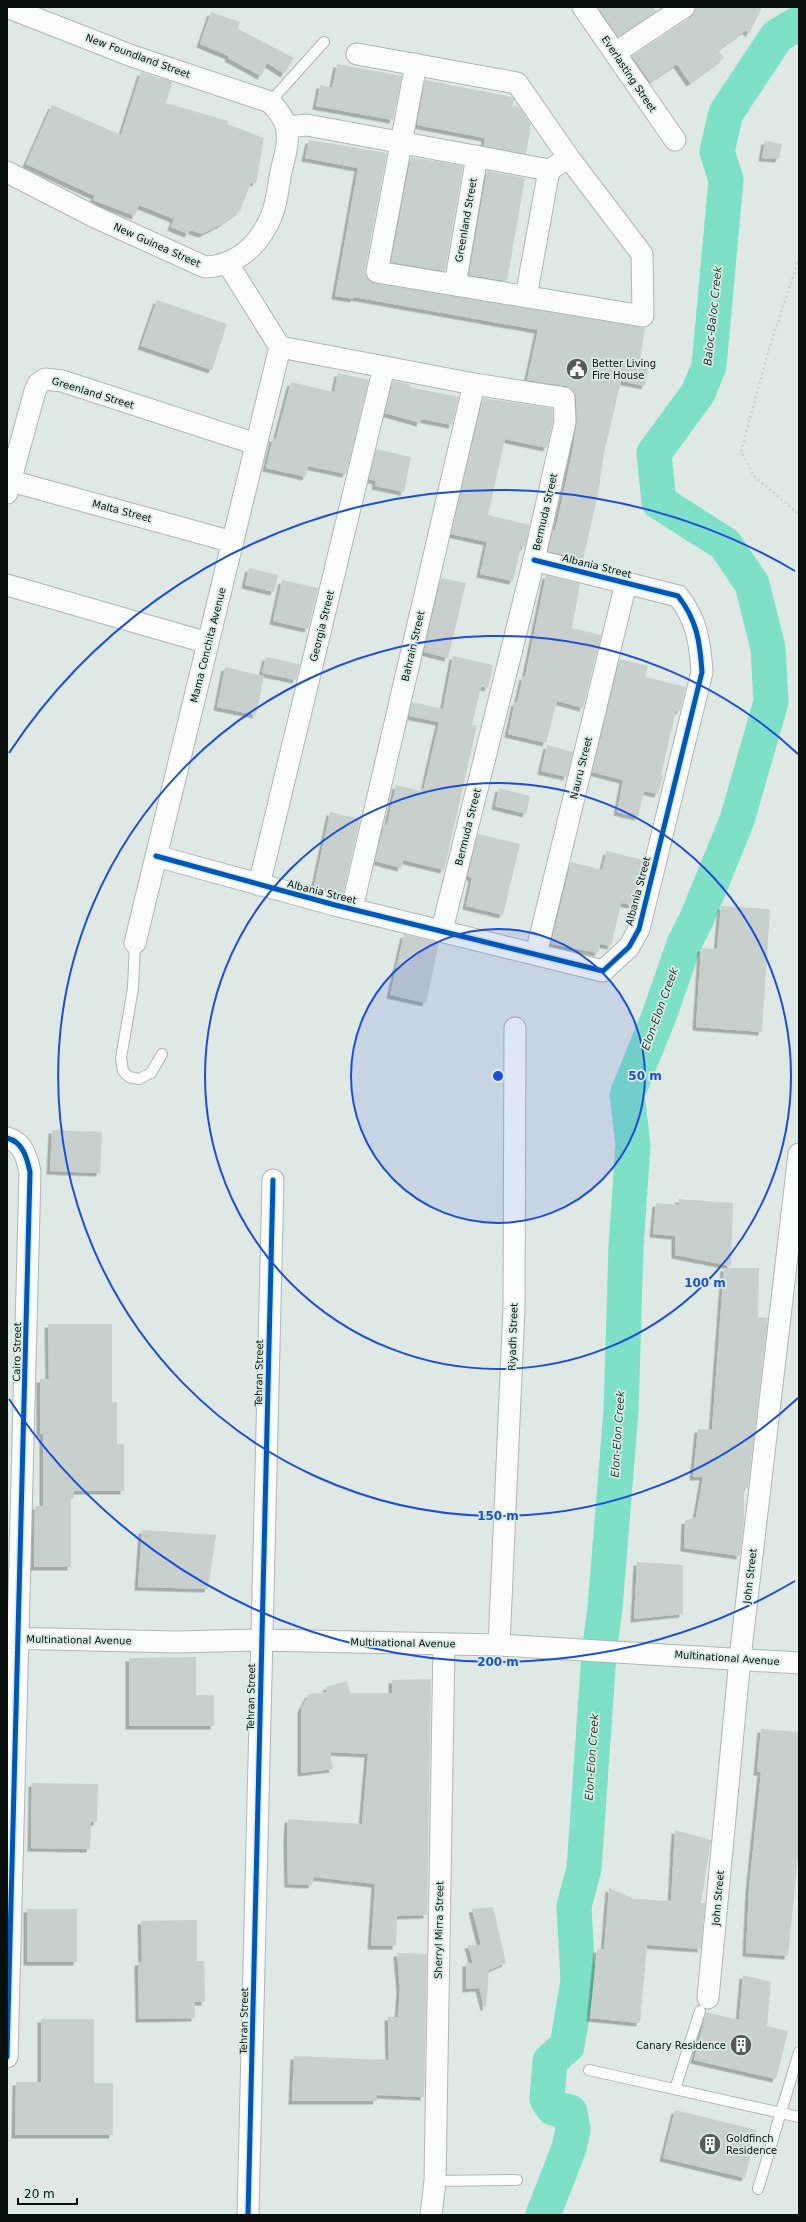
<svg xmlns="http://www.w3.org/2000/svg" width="806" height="2222" viewBox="0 0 806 2222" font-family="'DejaVu Sans',sans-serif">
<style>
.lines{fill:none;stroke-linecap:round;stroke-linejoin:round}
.river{stroke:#7fe0c8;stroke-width:35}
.building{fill:#c8d0ce;filter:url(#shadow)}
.service-casing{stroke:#afb6b4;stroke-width:12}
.minor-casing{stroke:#afb6b4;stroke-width:23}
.path{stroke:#ced1d0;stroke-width:2.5;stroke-dasharray:2 3;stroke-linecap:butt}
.service{stroke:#fafcfb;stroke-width:10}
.minor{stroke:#fafcfb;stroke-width:21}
.cycleway-casing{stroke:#d9ede6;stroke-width:8}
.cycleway{stroke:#0057b8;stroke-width:5}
.ring{fill:none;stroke:#1d4ed8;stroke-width:2}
.labels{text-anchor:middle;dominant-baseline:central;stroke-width:3.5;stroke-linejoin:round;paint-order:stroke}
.street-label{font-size:10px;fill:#090f0d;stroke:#d9ede6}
.poi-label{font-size:10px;fill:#090f0d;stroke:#d9ede6;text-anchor:start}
.water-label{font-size:11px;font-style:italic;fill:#1f362f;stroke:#d9ede6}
.centre{fill:#1d4ed8;stroke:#d9ede6;stroke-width:2}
.ring-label{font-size:12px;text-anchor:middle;font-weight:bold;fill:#1d4ed8;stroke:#d9ede6;stroke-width:3.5;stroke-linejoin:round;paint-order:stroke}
</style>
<defs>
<filter id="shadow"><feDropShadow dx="-3.5" dy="3.5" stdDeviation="0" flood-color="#0004"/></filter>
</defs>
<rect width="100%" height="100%" fill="#dee8e5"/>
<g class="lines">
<path class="river" d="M 543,2215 L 569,2148 L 573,2130 L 570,2112 L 553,2108 L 547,2099 L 550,2061 L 567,2046 L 578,1981 L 574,1906 L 584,1869 L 599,1654 L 605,1608 L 621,1411 L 626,1247 L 633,1145 L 627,1095 L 659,1016 L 684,944 L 697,918 L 737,820 L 771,702 L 768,648 L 752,584 L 725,544 L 659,502 L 654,453 L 698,393 L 709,366 L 726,180 L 717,151 L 726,113 L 777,36 L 799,23"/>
</g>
<path class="building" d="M 598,7 L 653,7 L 656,12 L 618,37 Z
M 696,7 L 762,7 L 749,34 L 746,30 L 718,50 L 724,58 L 690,83 L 677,64 L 650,82 L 632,56 L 691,17 Z
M 211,12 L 240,22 L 238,29 L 294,58 L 284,74 L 267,63 L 261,76 L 228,58 L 229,56 L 200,44 Z
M 337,64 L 402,76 L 393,120 L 316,106 L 320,85 L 332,88 Z
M 141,72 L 172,82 L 166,103 L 228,121 L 227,124 L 264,138 L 256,183 L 251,182 L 240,211 L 220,225 L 202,234 L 190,230 L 188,234 L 171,227 L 174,219 L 139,205 L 135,216 L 93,200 L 95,196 L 26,164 L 52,105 L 121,135 Z
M 425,80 L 512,97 L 514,99 L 512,106 L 519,107 L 531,124 L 526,154 L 484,146 L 485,138 L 417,125 Z
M 309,140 L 387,153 L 365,270 L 366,276 L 370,281 L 645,328 L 640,359 L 650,360 L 645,386 L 621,381 L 604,453 L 598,494 L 583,560 L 548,551 L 553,530 L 555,530 L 558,518 L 572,453 L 577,422 L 576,398 L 574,392 L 566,386 L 527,380 L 538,330 L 354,297 L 354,299 L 335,296 L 358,168 L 305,158 Z
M 765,141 L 782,144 L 779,159 L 762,158 Z
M 411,157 L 463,166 L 445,271 L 391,262 Z
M 487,171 L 525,178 L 507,281 L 469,275 Z
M 157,300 L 227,324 L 212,370 L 141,346 Z
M 338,373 L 369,380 L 346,474 L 308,466 L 306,477 L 266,468 L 273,438 L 276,438 L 291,382 L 334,392 Z
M 393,381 L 410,384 L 410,387 L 459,397 L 452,425 L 421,419 L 420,423 L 385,413 Z
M 483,398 L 552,408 L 553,421 L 547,448 L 505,439 L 488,515 L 530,525 L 525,547 L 521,546 L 513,581 L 480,574 L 487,542 L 451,534 Z
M 376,449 L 411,457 L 404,492 L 375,486 L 376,481 L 369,479 Z
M 249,568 L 278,575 L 274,592 L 245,585 Z
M 546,575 L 580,584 L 572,628 L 601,635 L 583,708 L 557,701 L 546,743 L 508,734 L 515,702 L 517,703 L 523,676 L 525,677 Z
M 441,578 L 466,583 L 448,658 L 424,652 Z
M 282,580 L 318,588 L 308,629 L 273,621 Z
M 453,656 L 493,665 L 488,688 L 481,686 L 472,725 L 477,726 L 444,870 L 403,860 L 401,868 L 375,861 L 384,825 L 386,825 L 388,821 L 396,785 L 421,791 L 422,788 L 424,788 L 439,722 L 409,716 L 412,702 L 443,709 Z
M 266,657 L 300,664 L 296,680 L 262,673 Z
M 620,659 L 648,666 L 645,677 L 686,687 L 680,711 L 676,710 L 661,775 L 663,776 L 658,794 L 644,791 L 638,817 L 617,812 L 623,780 L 592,772 Z
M 225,667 L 264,676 L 256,715 L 217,707 Z
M 547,745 L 573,752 L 567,777 L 541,771 Z
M 499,788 L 530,796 L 526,814 L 495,806 Z
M 330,812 L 360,819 L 343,895 L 314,887 Z
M 478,834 L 520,844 L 503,915 L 466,906 L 472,878 L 468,876 Z
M 607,851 L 643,860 L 632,905 L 621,903 L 611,946 L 600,944 L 598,953 L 551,944 L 571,862 L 602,870 Z
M 721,906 L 770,909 L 762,1032 L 696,1027 L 701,948 L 717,949 Z
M 404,934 L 439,943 L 426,1003 L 390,995 Z
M 52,1130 L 102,1132 L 100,1173 L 50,1171 Z
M 678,1199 L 733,1203 L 731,1266 L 675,1255 L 675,1236 L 653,1234 L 656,1203 L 680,1205 Z
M 724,1268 L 759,1268 L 758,1317 L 768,1318 L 748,1488 L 744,1488 L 744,1521 L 740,1556 L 684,1548 L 685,1521 L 696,1517 L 703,1477 L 693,1477 L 698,1429 L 712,1430 Z
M 48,1324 L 112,1324 L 112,1402 L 117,1402 L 117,1444 L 124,1444 L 124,1491 L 74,1491 L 74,1499 L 71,1499 L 71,1567 L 34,1567 L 35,1506 L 43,1506 L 43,1434 L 40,1434 L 40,1379 L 49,1379 Z
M 142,1530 L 216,1535 L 208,1589 L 138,1587 Z
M 637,1562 L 683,1565 L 683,1614 L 634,1619 Z
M 196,1657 L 196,1695 L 214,1695 L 214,1726 L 129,1726 L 129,1658 Z
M 431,1679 L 427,1915 L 397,1916 L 396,1946 L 371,1946 L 375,1884 L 314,1877 L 312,1885 L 288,1884 L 287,1841 L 288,1819 L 362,1824 L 368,1754 L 330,1752 L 333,1769 L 301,1773 L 301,1709 L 309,1694 L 327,1692 L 326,1687 L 347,1681 L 350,1693 L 392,1693 L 392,1680 Z
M 761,1729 L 799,1732 L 799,1847 L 788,1956 L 746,1953 L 749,1889 L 761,1772 L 757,1772 Z
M 32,1783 L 98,1784 L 97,1822 L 91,1822 L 90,1849 L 31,1848 Z
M 675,1830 L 711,1840 L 701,1903 L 705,1903 L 701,1949 L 647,1945 L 640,2023 L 590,2018 L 597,1949 L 604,1950 L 609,1888 L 634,1899 L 671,1901 Z
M 493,1907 L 506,1963 L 489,1970 L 486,2007 L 484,2007 L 479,1988 L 466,1989 L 466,1963 L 473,1963 L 468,1945 L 481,1945 L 472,1909 Z
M 27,1909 L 77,1909 L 77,1962 L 27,1962 Z
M 197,1920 L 197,1961 L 204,1961 L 205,2002 L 195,2002 L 195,2018 L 139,2019 L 138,1962 L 142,1962 L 141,1921 Z
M 397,1953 L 427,1954 L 424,2097 L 376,2095 L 377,2101 L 292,2101 L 294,2056 L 389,2060 L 388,2017 L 398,2017 L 400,1990 Z
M 743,1975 L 771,1982 L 767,2026 L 788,2031 L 776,2079 L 694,2060 L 706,2012 L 739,2020 Z
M 41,2019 L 94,2019 L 94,2083 L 113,2083 L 113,2135 L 15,2135 L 16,2082 L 41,2082 Z
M 675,2110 L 757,2130 L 745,2178 L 663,2158 Z"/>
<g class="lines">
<g class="service-casing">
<path id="service" d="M 270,102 L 324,42
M 135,943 L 133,988 L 121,1058 L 123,1071 L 129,1077 L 139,1079 L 151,1073 L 162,1054
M 589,2070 L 799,2117
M 675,2089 L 700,2011
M 435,2181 L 517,2180
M 758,2189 L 799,2052"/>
</g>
<g class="minor-casing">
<path id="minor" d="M 583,7 L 675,140
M 615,53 L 684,7
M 357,54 L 517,83 L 569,158 L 642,254 L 643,316 L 377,272 L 416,64
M 286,127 L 307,125 L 549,170 L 569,158
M 7,172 L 95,217 L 205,267 C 237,266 259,245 271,217 C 277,204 278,187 281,172 C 284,158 290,142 286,127 C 284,117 277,109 270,102 L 132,56 L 7,7
M 228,264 L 280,347
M 455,285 L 477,156
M 526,297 L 549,170
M 280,347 L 474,384 L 564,398 L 565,422 L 534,560 L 442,930
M 11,481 L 233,542
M 7,493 L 35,391 L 38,384 L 45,379 L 62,381 L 256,444
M 7,585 L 208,643
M 156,856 L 335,905 L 603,971 L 629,947 L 639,929 L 702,672 C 700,642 697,620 678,596 L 534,560
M 259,885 L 384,367
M 352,908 L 474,384
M 135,943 L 280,347
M 536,954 L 626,583
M 7,1138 C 23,1142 27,1158 30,1172 L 7,2057
M 7,1638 L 176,1642 L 261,1640 L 499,1645 L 799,1663
M 499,1645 L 514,1308 L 515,1028
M 708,1998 L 740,1658 L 799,1154
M 248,2215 L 273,1180
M 431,2215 L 435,2181 L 444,1644"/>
</g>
<path class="path" d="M 799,258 L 769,349 L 741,451 L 754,476 L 799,514"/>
<use href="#service" class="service"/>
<use href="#minor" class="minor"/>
<g class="cycleway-casing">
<path id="cycleway" d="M 156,856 L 335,905 L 603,971 L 629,947 L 639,929 L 702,672 C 700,642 697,620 678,596 L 534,560
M 7,1138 C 23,1142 27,1158 30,1172 L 7,2057
M 248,2215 L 273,1180"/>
</g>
<use href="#cycleway" class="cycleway"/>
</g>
<circle cx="498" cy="1076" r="147" fill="#1d4ed8" fill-opacity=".12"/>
<g class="ring">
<circle cx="498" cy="1076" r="147"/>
<circle cx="498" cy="1076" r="293"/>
<path d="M798 1398A440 440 0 1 1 798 754"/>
<path d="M795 1581A586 586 0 0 1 9 1399M9 753A586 586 0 0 1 795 571"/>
</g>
<defs>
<g id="civic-disc" transform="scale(1.15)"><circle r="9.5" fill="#545b59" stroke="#d9ede6"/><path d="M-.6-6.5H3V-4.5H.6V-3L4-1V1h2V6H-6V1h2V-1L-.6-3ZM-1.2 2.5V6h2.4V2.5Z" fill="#fff"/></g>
<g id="building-disc" transform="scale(1.15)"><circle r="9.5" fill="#545b59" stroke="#d9ede6"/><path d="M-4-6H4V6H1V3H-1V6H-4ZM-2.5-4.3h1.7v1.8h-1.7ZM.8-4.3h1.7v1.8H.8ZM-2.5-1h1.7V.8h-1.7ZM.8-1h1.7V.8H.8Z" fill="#fff"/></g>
</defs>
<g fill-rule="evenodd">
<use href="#civic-disc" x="577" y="369"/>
<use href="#building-disc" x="741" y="2045"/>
<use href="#building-disc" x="710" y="2144"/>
</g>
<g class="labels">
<g class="street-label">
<text transform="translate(138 56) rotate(20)">New Foundland Street</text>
<text transform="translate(629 74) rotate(56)">Everlasting Street</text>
<text transform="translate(466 220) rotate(-80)">Greenland Street</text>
<text transform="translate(157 245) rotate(24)">New Guinea Street</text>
<text transform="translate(93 393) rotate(17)">Greenland Street</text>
<text transform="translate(122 511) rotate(15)">Malta Street</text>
<text transform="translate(545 512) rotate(-77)">Bermuda Street</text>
<text transform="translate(597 566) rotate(14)">Albania Street</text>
<text transform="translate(322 626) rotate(-76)">Georgia Street</text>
<text transform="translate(208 645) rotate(-76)">Mama Conchita Avenue</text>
<text transform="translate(413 646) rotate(-77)">Bahrain Street</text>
<text transform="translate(581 768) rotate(-76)">Nauru Street</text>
<text transform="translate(468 827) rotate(-76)">Bermuda Street</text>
<text transform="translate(638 891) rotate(-75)">Albania Street</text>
<text transform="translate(322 892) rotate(14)">Albania Street</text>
<text transform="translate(513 1337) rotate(-88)">Riyadh Street</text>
<text transform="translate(17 1352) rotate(-89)">Cairo Street</text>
<text transform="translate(259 1373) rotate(-89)">Tehran Street</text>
<text transform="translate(750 1576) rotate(-83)">John Street</text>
<text transform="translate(79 1640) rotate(1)">Multinational Avenue</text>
<text transform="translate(403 1643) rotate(1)">Multinational Avenue</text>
<text transform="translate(727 1658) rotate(4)">Multinational Avenue</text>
<text transform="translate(251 1697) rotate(-89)">Tehran Street</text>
<text transform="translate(718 1898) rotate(-85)">John Street</text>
<text transform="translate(439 1930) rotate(-89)">Sherryl Mirra Street</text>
<text transform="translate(244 2021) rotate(-89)">Tehran Street</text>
</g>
<g class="poi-label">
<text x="592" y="363">Better Living<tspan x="592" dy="12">Fire House</tspan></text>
<text x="726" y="2045" text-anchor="end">Canary Residence</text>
<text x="726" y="2138">Goldfinch<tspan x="726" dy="12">Residence</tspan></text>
</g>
<g class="water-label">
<text transform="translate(713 316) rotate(-84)">Baloc-Baloc Creek</text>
<text transform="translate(660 1009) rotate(-70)">Elon-Elon Creek</text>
<text transform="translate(618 1434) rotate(-86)">Elon-Elon Creek</text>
<text transform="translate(592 1757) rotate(-86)">Elon-Elon Creek</text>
</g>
</g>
<circle cx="498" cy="1076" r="6" class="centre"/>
<g class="ring-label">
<text x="645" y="1080">50 m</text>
<text x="705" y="1287">100 m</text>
<text x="498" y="1520">150 m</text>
<text x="498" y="1666">200 m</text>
</g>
<rect width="806" height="2222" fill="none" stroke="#090f0d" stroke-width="16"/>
<path d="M18 2198v6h59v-6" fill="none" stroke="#090f0d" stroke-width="2"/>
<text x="24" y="2198" font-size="12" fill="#090f0d" stroke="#d9ede6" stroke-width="3" paint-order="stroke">20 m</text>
</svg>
